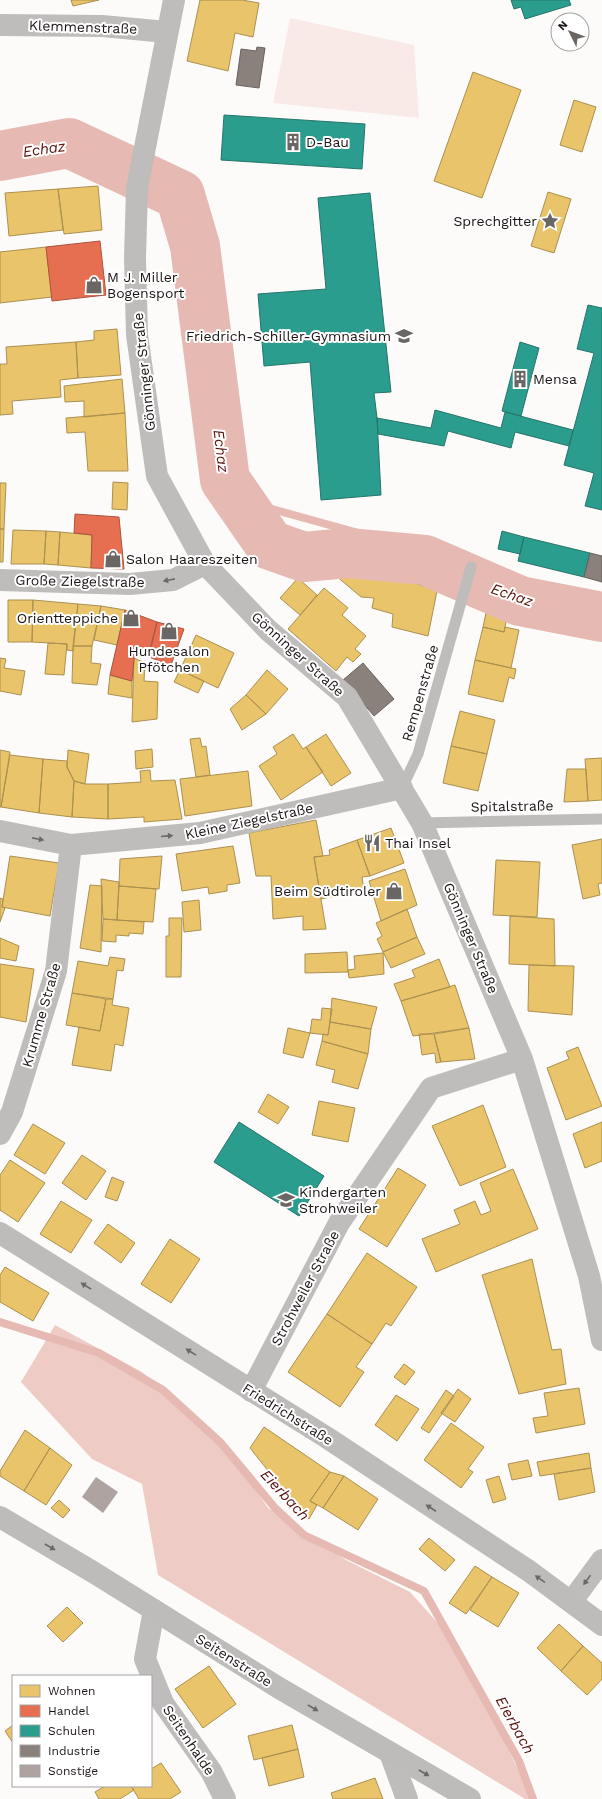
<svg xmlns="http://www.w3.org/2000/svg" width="602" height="1799" viewBox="0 0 602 1799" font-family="'Work Sans',sans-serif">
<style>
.green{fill:#f9eae8}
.forest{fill:#eecbc5}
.homes{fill:#e9c46a;stroke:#ab9050}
.shops{fill:#e76f51;stroke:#aa543f}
.schools{fill:#2a9d8f;stroke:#26746a}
.industry{fill:#8a817c;stroke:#69615d}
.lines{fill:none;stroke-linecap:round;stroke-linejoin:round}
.stream{stroke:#e6bab3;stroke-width:8}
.river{stroke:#e6bab3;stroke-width:50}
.building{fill:#aea3a1}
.service{stroke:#bfbcbc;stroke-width:11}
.minor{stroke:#bfbcbc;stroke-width:22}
.secondary{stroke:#bebbbb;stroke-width:22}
.oneway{fill:#6d6868}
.oneway2{fill:#6c6868}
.labels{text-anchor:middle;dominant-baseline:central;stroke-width:4;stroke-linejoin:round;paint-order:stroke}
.street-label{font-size:14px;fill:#1b1514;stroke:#fff}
.poi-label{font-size:14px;fill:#1b1514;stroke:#fff;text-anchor:start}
.water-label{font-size:15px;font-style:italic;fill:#5a100a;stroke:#fff}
</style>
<rect width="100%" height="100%" fill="#fcfbfa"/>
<path class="green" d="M 290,18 L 414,45 L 419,118 L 273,103 Z"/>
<path class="forest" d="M 55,1325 L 142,1372 L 223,1441 L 268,1508 L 346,1560 L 410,1592 L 452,1639 L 533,1799 L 525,1799 L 158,1575 L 142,1484 L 92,1459 L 21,1382 Z"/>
<path class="homes" d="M 71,0 L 99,0 L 73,6 Z
M 200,0 L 242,0 L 259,3 L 253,37 L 235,33 L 228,71 L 187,61 Z
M 473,72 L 521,90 L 482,198 L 434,181 Z
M 574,100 L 596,107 L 582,152 L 560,145 Z
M 98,186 L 102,230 L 64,234 L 58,189 Z
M 58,189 L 63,230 L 9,236 L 5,193 Z
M 548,192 L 571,199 L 554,253 L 531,246 Z
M 46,247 L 52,297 L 0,303 L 0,252 Z
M 117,329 L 121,375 L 78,378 L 76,342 L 94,340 L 94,331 Z
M 76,342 L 78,378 L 60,380 L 61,397 L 12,401 L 13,414 L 0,415 L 0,364 L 7,364 L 6,347 Z
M 122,379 L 125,413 L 84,417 L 84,401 L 65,402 L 64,386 Z
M 125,413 L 128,471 L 88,471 L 85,432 L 67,433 L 66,418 Z
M 113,482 L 128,483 L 127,510 L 112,509 Z
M 0,483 L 6,483 L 4,529 L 0,529 Z
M 0,529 L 4,529 L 3,562 L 0,562 Z
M 13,530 L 46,531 L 44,564 L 11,564 Z
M 46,531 L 60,532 L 58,565 L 44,564 Z
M 60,532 L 92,535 L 91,568 L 58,565 Z
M 390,574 L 437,591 L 428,636 L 392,627 L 393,614 L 372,608 L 374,598 L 361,597 L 335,575 Z
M 298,578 L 317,595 L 300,615 L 280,598 Z
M 324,588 L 348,608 L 342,615 L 366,636 L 355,649 L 361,654 L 353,662 L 347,657 L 336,671 L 288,629 Z
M 8,600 L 33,600 L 32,642 L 8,642 Z
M 33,600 L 78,604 L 73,651 L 67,650 L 67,644 L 32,642 Z
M 78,604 L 101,606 L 92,646 L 73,646 Z
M 101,606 L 125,610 L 117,645 L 94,640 Z
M 486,613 L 507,617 L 504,632 L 483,627 Z
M 483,627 L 504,632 L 505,627 L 519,630 L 511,668 L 475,660 Z
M 196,635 L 234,653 L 218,688 L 180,670 Z
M 48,643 L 67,644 L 64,675 L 45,674 Z
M 73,646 L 92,646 L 91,663 L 101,664 L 97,685 L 72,683 Z
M 0,658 L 6,659 L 4,668 L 25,671 L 21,695 L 0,691 Z
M 134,658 L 145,663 L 144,681 L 158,682 L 157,719 L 132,722 Z
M 475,660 L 516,669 L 514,679 L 509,677 L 503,702 L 468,694 Z
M 180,670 L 204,681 L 198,693 L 174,682 Z
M 267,670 L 288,689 L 266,714 L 246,695 Z
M 110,675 L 132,681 L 132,698 L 108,694 Z
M 246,695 L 266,714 L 242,730 L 230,709 Z
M 460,711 L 495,720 L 487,754 L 451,746 Z
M 293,734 L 303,749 L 306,747 L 323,772 L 281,800 L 259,766 L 277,754 L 273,747 Z
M 326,734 L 351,773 L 331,786 L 306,747 Z
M 200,738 L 202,747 L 206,746 L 210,775 L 196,777 L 190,739 Z
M 451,746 L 487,754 L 478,791 L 443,783 Z
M 152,749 L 153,767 L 136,769 L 135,751 Z
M 0,750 L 10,752 L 1,807 L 0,807 Z
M 68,750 L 89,754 L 85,784 L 74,781 L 67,767 Z
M 10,755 L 43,759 L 39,813 L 1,807 Z
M 602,758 L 602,800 L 588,801 L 585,759 Z
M 43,759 L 67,761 L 67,767 L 74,781 L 72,817 L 39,813 Z
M 567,769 L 586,769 L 588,801 L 564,802 Z
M 150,770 L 151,781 L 175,780 L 182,819 L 144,822 L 144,817 L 108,819 L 108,784 L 141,782 L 140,771 Z
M 248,771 L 252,806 L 185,816 L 180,779 Z
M 74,781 L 85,784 L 108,784 L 108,819 L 72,817 Z
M 316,820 L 323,856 L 314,857 L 326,929 L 303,930 L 303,916 L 273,919 L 271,876 L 256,876 L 249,833 Z
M 391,828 L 404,863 L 370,876 L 357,840 Z
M 602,839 L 602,883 L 598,884 L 600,895 L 583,899 L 572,845 Z
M 357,840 L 370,876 L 362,877 L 364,890 L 321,899 L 314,857 L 330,855 L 329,850 Z
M 233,846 L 240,883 L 227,885 L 227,891 L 209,894 L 208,887 L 182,891 L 176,854 Z
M 10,856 L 59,863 L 50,916 L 2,907 Z
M 162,856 L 159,889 L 119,886 L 120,859 Z
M 496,860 L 540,862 L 537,917 L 493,915 Z
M 405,869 L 417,905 L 381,921 L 369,881 Z
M 101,879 L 119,882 L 117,920 L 103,919 Z
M 90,885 L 102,886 L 101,952 L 80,948 Z
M 119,886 L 156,889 L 153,922 L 117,920 Z
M 0,898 L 3,899 L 2,907 L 5,908 L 0,922 Z
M 199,900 L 201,930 L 184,932 L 182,902 Z
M 407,909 L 417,937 L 383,952 L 377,939 L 382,936 L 376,923 Z
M 510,916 L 554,919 L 555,966 L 509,964 Z
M 169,918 L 182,918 L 181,977 L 166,977 L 166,936 L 169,936 Z
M 103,919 L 144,922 L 143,934 L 129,933 L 129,936 L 116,935 L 116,942 L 102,941 Z
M 417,937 L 425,954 L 391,968 L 383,952 Z
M 0,938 L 19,946 L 16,961 L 0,958 Z
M 347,952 L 348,972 L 305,973 L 305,954 Z
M 383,953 L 384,974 L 349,978 L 348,970 L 355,969 L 354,956 Z
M 110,957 L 125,959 L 123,971 L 117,970 L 113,999 L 72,993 L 78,961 L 108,966 Z
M 439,959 L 450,987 L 401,1001 L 394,984 L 415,977 L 412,970 Z
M 0,964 L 34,969 L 26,1022 L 0,1017 Z
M 529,965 L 574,966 L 572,1015 L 528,1011 Z
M 455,985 L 469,1028 L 413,1036 L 401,1001 Z
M 72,993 L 106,999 L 100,1031 L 66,1025 Z
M 332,998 L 377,1007 L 371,1029 L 330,1022 Z
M 106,999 L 113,999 L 112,1005 L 129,1008 L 123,1046 L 115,1044 L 111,1071 L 72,1065 L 79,1027 L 100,1031 Z
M 322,1008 L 332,1009 L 328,1035 L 310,1033 L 312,1019 L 321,1020 Z
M 330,1022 L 371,1029 L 368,1054 L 322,1041 L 323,1034 L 328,1035 Z
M 288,1028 L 310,1033 L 303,1058 L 283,1053 Z
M 469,1028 L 475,1059 L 441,1062 L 434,1034 Z
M 419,1034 L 434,1034 L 441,1062 L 436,1063 L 435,1053 L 422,1055 Z
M 322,1041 L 368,1054 L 358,1089 L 332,1082 L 335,1070 L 316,1065 Z
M 578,1047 L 602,1106 L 566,1120 L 547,1068 L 569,1059 L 566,1052 Z
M 268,1094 L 289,1107 L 278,1124 L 258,1112 Z
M 319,1101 L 355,1108 L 348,1142 L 312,1135 Z
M 483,1105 L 506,1167 L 460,1186 L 432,1126 Z
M 602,1122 L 602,1161 L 585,1168 L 573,1134 Z
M 33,1124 L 65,1143 L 45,1174 L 14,1155 Z
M 82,1155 L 106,1171 L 86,1200 L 62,1183 Z
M 10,1160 L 45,1183 L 18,1222 L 0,1210 L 0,1175 Z
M 398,1168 L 426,1185 L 387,1247 L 359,1229 Z
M 513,1169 L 538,1229 L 436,1272 L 422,1239 L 460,1224 L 454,1210 L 475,1201 L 481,1215 L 491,1211 L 480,1183 Z
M 112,1177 L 124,1182 L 117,1201 L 105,1197 Z
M 61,1201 L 92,1220 L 71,1253 L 40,1234 Z
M 108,1224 L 135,1243 L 121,1263 L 94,1243 Z
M 170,1239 L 200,1259 L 171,1303 L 141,1284 Z
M 367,1253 L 417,1287 L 391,1326 L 386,1323 L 372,1344 L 327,1314 Z
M 532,1259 L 552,1350 L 561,1349 L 566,1384 L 519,1394 L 482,1275 Z
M 5,1267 L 49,1293 L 33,1321 L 0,1302 L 0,1275 Z
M 327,1314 L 372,1344 L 356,1367 L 364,1372 L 340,1407 L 288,1372 Z
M 404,1364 L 415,1372 L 405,1385 L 394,1377 Z
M 579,1388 L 585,1424 L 536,1433 L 533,1418 L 548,1416 L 544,1393 Z
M 458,1389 L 471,1399 L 455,1422 L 441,1413 Z
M 446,1390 L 454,1396 L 429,1433 L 421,1428 Z
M 396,1395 L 419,1409 L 397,1441 L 375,1425 Z
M 451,1423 L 484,1447 L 468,1469 L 473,1472 L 461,1488 L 424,1460 Z
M 264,1427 L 330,1472 L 310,1501 L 317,1505 L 309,1519 L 300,1511 L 250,1448 Z
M 25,1430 L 50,1448 L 24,1491 L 0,1476 L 0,1471 Z
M 50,1448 L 72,1465 L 46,1505 L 24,1491 Z
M 589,1453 L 591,1468 L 540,1476 L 537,1462 Z
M 528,1460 L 532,1476 L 512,1480 L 508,1464 Z
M 591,1468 L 595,1492 L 559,1500 L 554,1474 Z
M 330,1472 L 344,1476 L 323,1508 L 310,1501 Z
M 344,1476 L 378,1499 L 358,1530 L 323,1508 Z
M 499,1476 L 506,1499 L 493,1503 L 486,1480 Z
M 59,1500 L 70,1510 L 63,1518 L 51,1508 Z
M 429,1538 L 455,1560 L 445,1571 L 419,1549 Z
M 475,1566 L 492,1577 L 466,1614 L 449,1603 Z
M 492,1577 L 519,1593 L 498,1627 L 470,1610 Z
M 67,1607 L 83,1623 L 63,1642 L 47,1626 Z
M 559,1624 L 583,1646 L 561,1671 L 537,1648 Z
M 583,1646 L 602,1663 L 602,1679 L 587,1695 L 561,1671 Z
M 209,1666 L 236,1704 L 203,1728 L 175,1689 Z
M 13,1725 L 13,1743 L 5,1731 Z
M 292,1725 L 298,1749 L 254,1760 L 248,1736 Z
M 298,1749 L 304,1777 L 269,1786 L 262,1758 Z
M 161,1763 L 181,1792 L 170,1799 L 139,1799 L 131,1786 L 151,1786 L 151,1769 Z
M 375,1778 L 383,1799 L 333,1799 L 331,1793 Z
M 105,1786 L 131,1786 L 134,1790 L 120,1799 L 99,1799 L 95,1792 Z"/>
<path class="shops" d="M 100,241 L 106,295 L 52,301 L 46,247 Z
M 75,514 L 119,517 L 124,569 L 91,568 L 92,535 L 74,533 Z
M 125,610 L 157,622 L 149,653 L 135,648 L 132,681 L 110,675 Z
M 157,622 L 184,629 L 171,665 L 149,657 Z"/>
<path class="schools" d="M 511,0 L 569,0 L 571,5 L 525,19 L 521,7 L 514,9 Z
M 224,115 L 365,124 L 362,169 L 221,160 Z
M 370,193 L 391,392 L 374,393 L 377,418 L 381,495 L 321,500 L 310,362 L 264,366 L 258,294 L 326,289 L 318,198 Z
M 588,305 L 602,308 L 602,510 L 585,506 L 594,473 L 564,465 L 594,353 L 577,349 Z
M 520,342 L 539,348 L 521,416 L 502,411 Z
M 435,410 L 501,428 L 505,412 L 573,430 L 569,446 L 515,432 L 511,448 L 448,431 L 444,446 L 378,434 L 377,418 L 431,428 Z
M 502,531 L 524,537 L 520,554 L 498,549 Z
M 524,537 L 590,553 L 584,577 L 518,561 Z
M 239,1122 L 324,1176 L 299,1216 L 214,1162 Z"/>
<path class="industry" d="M 257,47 L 265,48 L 259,88 L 236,85 L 241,49 L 256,51 Z
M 590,553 L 602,556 L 602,582 L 584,577 Z
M 363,663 L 394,699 L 374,716 L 343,680 Z"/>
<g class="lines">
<path class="stream" d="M 239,500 L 355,532 L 373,556
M 0,1322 L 99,1353 L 163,1390 L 221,1443 L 275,1508 L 304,1535 L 424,1591 L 519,1761 L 533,1799"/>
<path class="river" d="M 0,156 L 69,143 L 180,195 L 195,246 L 225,480 L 270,545 L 304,557 L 348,553 L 425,560 L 520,601 L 602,617"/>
</g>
<path class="building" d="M 96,1477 L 118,1492 L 103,1513 L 82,1497 Z"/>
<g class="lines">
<path class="service" d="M 402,788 L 418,754 L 471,567
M 422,823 L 602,819"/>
<path class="minor" d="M 174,0 L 137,188 L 135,258 L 137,335 L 157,476 L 205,564 L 268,630 L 347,697 L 422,823 L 522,1059 L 589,1276 L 602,1340
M 0,25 L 102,26 L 167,32
M 0,580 L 130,584 L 173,580 L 205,564
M 0,831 L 71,845 L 200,833 L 402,788
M 0,1134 L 12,1112 L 56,971 L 71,845
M 251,1391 L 339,1223 L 431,1088 L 522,1059
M 572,1601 L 602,1560
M 154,1610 L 145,1659 L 163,1703 L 211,1771 L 225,1799
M 390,1753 L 407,1799"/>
<path class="secondary" d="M 0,1233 L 326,1437 L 529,1571 L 602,1625
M 0,1517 L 93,1572 L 279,1688 L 470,1799"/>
</g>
<defs><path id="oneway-solid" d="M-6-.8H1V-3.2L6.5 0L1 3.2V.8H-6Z"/></defs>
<g class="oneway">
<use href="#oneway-solid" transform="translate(169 580) rotate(169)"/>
<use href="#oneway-solid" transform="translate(167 836) rotate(-5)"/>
<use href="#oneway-solid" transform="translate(38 839) rotate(11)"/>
<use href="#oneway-solid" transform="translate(587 1580) rotate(126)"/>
</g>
<g class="oneway2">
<use href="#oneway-solid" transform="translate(86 1286) rotate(-148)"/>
<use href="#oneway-solid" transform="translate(191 1352) rotate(-148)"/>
<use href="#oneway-solid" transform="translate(431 1508) rotate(-147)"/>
<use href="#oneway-solid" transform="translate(50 1547) rotate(30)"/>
<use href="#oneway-solid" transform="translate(540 1579) rotate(-145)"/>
<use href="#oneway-solid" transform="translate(313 1708) rotate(30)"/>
<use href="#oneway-solid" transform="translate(424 1773) rotate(30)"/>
</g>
<defs>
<g id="building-bare" transform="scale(1.38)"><path d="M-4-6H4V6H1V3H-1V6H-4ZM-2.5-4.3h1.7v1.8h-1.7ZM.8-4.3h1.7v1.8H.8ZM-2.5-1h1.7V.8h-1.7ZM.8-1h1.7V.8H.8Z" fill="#6a6664" stroke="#fff" stroke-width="2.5" paint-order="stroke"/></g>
<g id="sight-bare" transform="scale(1.38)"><path d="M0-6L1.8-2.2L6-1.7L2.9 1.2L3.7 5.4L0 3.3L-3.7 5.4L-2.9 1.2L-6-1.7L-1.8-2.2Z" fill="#6a6664" stroke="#fff" stroke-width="2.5" paint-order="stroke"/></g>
<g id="shop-bare" transform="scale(1.38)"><path d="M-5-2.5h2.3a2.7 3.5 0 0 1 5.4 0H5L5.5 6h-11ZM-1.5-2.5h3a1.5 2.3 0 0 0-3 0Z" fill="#6a6664" stroke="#fff" stroke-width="2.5" paint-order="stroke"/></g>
<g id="school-bare" transform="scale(1.38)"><path d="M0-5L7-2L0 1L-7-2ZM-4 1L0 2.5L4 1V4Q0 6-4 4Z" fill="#6a6664" stroke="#fff" stroke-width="2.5" paint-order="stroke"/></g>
<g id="restaurant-bare" transform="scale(1.38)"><path d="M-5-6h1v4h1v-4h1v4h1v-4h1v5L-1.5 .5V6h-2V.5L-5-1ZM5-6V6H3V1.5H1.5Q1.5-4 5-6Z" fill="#6a6664" stroke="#fff" stroke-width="2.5" paint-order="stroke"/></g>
</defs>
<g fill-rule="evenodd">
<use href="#building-bare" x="293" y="142"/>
<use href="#sight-bare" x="550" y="221"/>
<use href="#shop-bare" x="94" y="285"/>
<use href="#school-bare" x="404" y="336"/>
<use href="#building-bare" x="520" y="379"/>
<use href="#shop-bare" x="113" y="559"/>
<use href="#shop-bare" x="131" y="618"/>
<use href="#shop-bare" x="169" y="631"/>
<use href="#restaurant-bare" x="372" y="843"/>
<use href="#shop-bare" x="394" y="891"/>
<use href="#school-bare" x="286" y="1200"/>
</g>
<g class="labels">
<g class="street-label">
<text transform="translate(83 27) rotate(2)">Klemmenstraße</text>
<text transform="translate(144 372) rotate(-96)">Gönninger Straße</text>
<text transform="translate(80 581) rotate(1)">Große Ziegelstraße</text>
<text transform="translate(298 654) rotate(42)">Gönninger Straße</text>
<text transform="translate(420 693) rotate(-74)">Rempenstraße</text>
<text transform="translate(512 806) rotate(-1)">Spitalstraße</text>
<text transform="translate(249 821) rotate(-12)">Kleine Ziegelstraße</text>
<text transform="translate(471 938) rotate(67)">Gönninger Straße</text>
<text transform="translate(41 1015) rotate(-74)">Krumme Straße</text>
<text transform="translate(305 1288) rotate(-62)">Strohweiler Straße</text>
<text transform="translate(288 1414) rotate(32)">Friedrichstraße</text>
<text transform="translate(234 1660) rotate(32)">Seitenstraße</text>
<text transform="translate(189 1740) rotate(56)">Seitenhalde</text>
</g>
<g class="poi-label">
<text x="306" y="142">D-Bau</text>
<text x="537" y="221" text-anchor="end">Sprechgitter</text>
<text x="107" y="277">M J. Miller<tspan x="107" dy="16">Bogensport</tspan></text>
<text x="391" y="336" text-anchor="end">Friedrich-Schiller-Gymnasium</text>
<text x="533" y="379">Mensa</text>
<text x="126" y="559">Salon Haareszeiten</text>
<text x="118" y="618" text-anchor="end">Orientteppiche</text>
<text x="169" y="651" text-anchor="middle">Hundesalon<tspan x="169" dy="16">Pfötchen</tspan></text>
<text x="385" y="843">Thai Insel</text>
<text x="381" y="891" text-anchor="end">Beim Südtiroler</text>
<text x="299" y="1192">Kindergarten<tspan x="299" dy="16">Strohweiler</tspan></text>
</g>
<g class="water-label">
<text transform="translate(44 149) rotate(-8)">Echaz</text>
<text transform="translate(221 451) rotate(83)">Echaz</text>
<text transform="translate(512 595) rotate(19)">Echaz</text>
<text transform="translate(285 1495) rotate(47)">Eierbach</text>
<text transform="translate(515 1725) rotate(61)">Eierbach</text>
</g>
</g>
<rect x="12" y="1675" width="140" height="112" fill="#ffffff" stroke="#a4a1a1"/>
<rect x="20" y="1685" width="20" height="12" fill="#e9c46a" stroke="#a4a1a1"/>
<text x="48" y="1695" font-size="12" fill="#1b1514">Wohnen</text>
<rect x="20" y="1705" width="20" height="12" fill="#e76f51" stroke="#a4a1a1"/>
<text x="48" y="1715" font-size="12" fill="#1b1514">Handel</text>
<rect x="20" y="1725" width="20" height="12" fill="#2a9d8f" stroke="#a4a1a1"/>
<text x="48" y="1735" font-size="12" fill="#1b1514">Schulen</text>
<rect x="20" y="1745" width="20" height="12" fill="#8a817c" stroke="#a4a1a1"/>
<text x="48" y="1755" font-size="12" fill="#1b1514">Industrie</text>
<rect x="20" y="1765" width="20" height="12" fill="#aea3a1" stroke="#a4a1a1"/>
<text x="48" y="1775" font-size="12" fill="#1b1514">Sonstige</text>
<g transform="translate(570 32) rotate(312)"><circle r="19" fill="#ffffff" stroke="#a4a1a1"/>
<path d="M0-3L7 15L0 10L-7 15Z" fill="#6a6664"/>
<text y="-6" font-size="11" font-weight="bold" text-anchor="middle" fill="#1b1514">N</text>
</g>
</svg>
